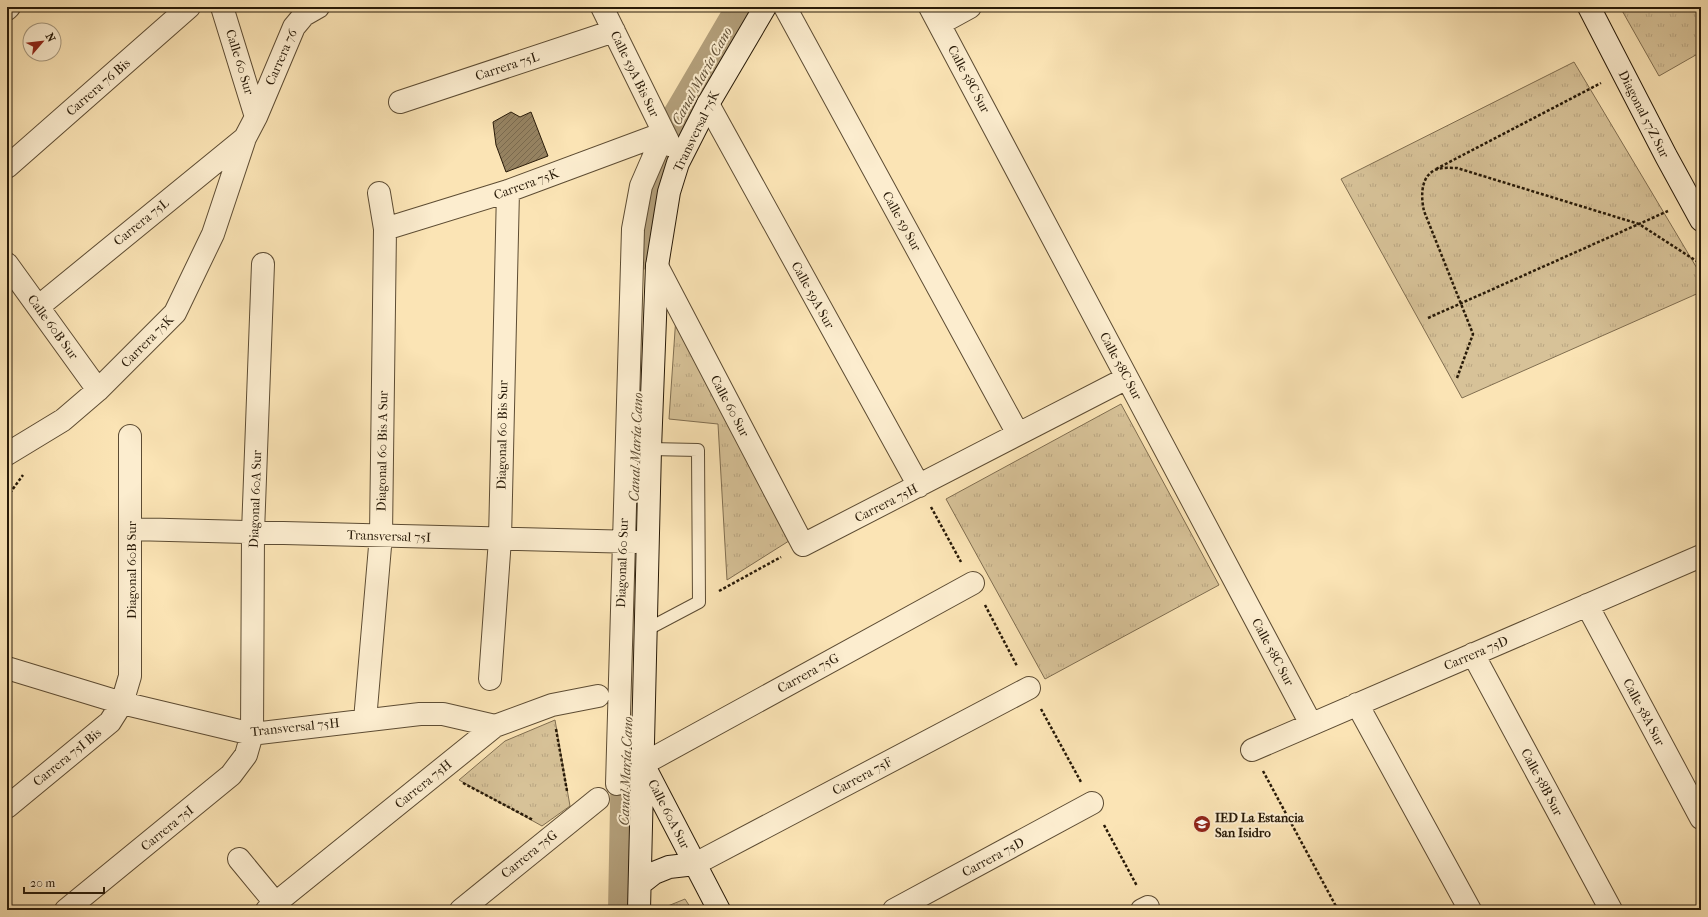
<svg xmlns="http://www.w3.org/2000/svg" width="1708" height="917" viewBox="0 0 1708 917" font-family="'IM FELL French Canon',serif">
<style>
.park{fill:url(#park-tufts);stroke:#806e50}
.lines{fill:none;stroke-linecap:round;stroke-linejoin:round}
.canal{stroke:#b39f7a;stroke-width:28}
.building{fill:url(#building-hatch);stroke:#281a08}
.lane-casing{stroke:#5d4c33;stroke-width:14}
.street-casing{stroke:#5d4c33;stroke-width:24}
.secondary-casing{stroke:#281a08;stroke-width:24}
.path{stroke:#281a08;stroke-width:2.5;stroke-dasharray:3 2;stroke-linecap:butt}
.lane{stroke:#fcedcf;stroke-width:12}
.street{stroke:#fcedcf;stroke-width:22}
.secondary{stroke:#fcedcf;stroke-width:22}
.labels{text-anchor:middle;dominant-baseline:central;stroke-width:4;stroke-linejoin:round;paint-order:stroke}
.street-label{font-size:13px;fill:#281a08;stroke:#fcedcf}
.poi-label{font-size:13px;font-weight:bold;fill:#281a08;stroke:#fcedcf;text-anchor:start}
.water-label{font-size:14px;font-style:italic;fill:#604f36;stroke:#fcedcf}
</style>
<defs>
<pattern id="park-tufts" width="24" height="20" patternUnits="userSpaceOnUse"><rect width="24" height="20" fill="#d7c298"/><path d="M3 7l-1-3M5 7V3M7 7l1-3M15 17l-1-3M17 17v-4M19 17l1-3" fill="none" stroke="#b9a682"/></pattern>
<pattern id="building-hatch" width="6" height="6" patternUnits="userSpaceOnUse"><rect width="6" height="6" fill="#968362"/><path d="M-1 1l2-2M0 6l6-6M5 7l2-2" fill="none" stroke="#7a6a4f"/></pattern>
</defs>
<rect width="100%" height="100%" fill="#fbe4b5"/>
<filter id="stains"><feTurbulence type="fractalNoise" baseFrequency=".005" numOctaves="4"/><feColorMatrix values="0 0 0 0 .2 0 0 0 0 .09 0 0 0 0 .02 0 0 0 .5 -.17"/></filter>
<radialGradient id="worn" r=".72"><stop offset=".6" stop-color="#630" stop-opacity="0"/><stop offset="1" stop-color="#630" stop-opacity=".3"/></radialGradient>
<path class="park" d="M 1620,7 L 1701,7 L 1701,52 L 1659,76 Z
M 1574,62 L 1701,275 L 1701,292 L 1462,398 L 1341,179 Z
M 676,316 L 792,539 L 727,580 L 718,424 L 669,419 Z
M 1121,404 L 1219,585 L 1045,679 L 946,499 Z
M 555,720 L 570,806 L 542,826 L 459,780 L 505,741 Z
M 685,899 L 692,910 L 658,910 Z"/>
<g class="lines">
<path class="canal" d="M 641,256 L 642,233 L 675,118 L 740,7
M 622,910 L 625,753"/>
</g>
<path class="building" d="M 511,112 L 520,117 L 531,112 L 548,156 L 506,172 L 496,145 L 493,122 Z"/>
<g class="lines">
<g class="lane-casing">
<path id="lane" d="M 646,630 L 699,602 L 698,450 L 650,449"/>
</g>
<g class="street-casing">
<path id="street" d="M 222,7 L 256,117
M 602,7 L 670,145
M 785,7 L 1018,434
M 930,7 L 1311,724
M 7,9 L 9,7
M 939,24 L 970,7
M 400,102 L 614,31
M 708,104 L 919,486
M 7,167 L 189,7
M 385,229 L 508,191 L 664,133
M 7,264 L 98,390
M 657,266 L 803,545 L 1127,378
M 38,307 L 245,138
M 7,454 L 63,420 L 98,390 L 175,313 L 213,234 L 245,138 L 256,117 L 294,27 L 304,15 L 318,7
M 131,529 L 636,542
M 1587,605 L 1701,818
M 1473,654 L 1611,910
M 7,668 L 122,703 L 252,734 L 420,714 L 443,714 L 495,726
M 490,679 L 500,539 L 508,191
M 1357,704 L 1470,910
M 365,720 L 381,535 L 385,229 L 379,193
M 1252,750 L 1701,556
M 643,764 L 973,583
M 617,784 L 633,229 L 641,186 L 664,133
M 7,807 L 110,722 L 122,703 L 130,676 L 130,436
M 239,859 L 281,910
M 695,864 L 1029,688
M 66,910 L 231,775 L 246,755 L 252,734 L 253,532 L 263,264
M 267,910 L 495,726 L 552,705 L 598,696
M 461,910 L 598,799
M 894,910 L 1092,803
M 1142,910 L 1148,907"/>
</g>
<g class="secondary-casing">
<path id="secondary" d="M 1589,7 L 1666,156 L 1701,220
M 644,766 L 719,910
M 640,884 L 654,873 L 669,867 L 695,864
M 639,910 L 650,449 L 657,266 L 669,192 L 678,163 L 708,104 L 765,7"/>
</g>
<path class="path" d="M 1436,169 L 1601,83
M 1428,318 L 1668,211
M 1457,378 L 1473,334 L 1424,211 C 1421,198 1420,177 1435,170 C 1441,167 1450,168 1457,168 L 1639,224 L 1701,264
M 7,497 L 23,475
M 931,507 L 961,562
M 719,591 L 781,557
M 985,605 L 1017,666
M 1041,709 L 1081,782
M 556,729 L 567,791
M 1263,771 L 1338,910
M 463,783 L 533,820
M 1104,825 L 1137,886"/>
<use href="#lane" class="lane"/>
<use href="#street" class="street"/>
<use href="#secondary" class="secondary"/>
</g>
<defs>
<g id="school-disc" transform="scale(0.9)"><circle r="9.5" fill="#8f2418" stroke="#fcedcf"/><path d="M0-5L7-2L0 1L-7-2ZM-4 1L0 2.5L4 1V4Q0 6-4 4Z" fill="#fff"/></g>
</defs>
<g fill-rule="evenodd">
<use href="#school-disc" x="1202" y="824"/>
</g>
<g class="labels">
<g class="street-label">
<text transform="translate(281 57) rotate(-66)">Carrera 76</text>
<text transform="translate(240 62) rotate(73)">Calle 60 Sur</text>
<text transform="translate(507 66) rotate(-18)">Carrera 75L</text>
<text transform="translate(635 74) rotate(64)">Calle 59A Bis Sur</text>
<text transform="translate(969 79) rotate(62)">Calle 58C Sur</text>
<text transform="translate(98 87) rotate(-41)">Carrera 76 Bis</text>
<text transform="translate(1644 114) rotate(63)">Diagonal 57Z Sur</text>
<text transform="translate(696 131) rotate(-64)">Transversal 75K</text>
<text transform="translate(526 184) rotate(-20)">Carrera 75K</text>
<text transform="translate(902 221) rotate(61)">Calle 59 Sur</text>
<text transform="translate(141 222) rotate(-39)">Carrera 75L</text>
<text transform="translate(813 295) rotate(61)">Calle 59A Sur</text>
<text transform="translate(53 327) rotate(54)">Calle 60B Sur</text>
<text transform="translate(147 341) rotate(-45)">Carrera 75K</text>
<text transform="translate(1121 366) rotate(62)">Calle 58C Sur</text>
<text transform="translate(730 406) rotate(62)">Calle 60 Sur</text>
<text transform="translate(502 435) rotate(-89)">Diagonal 60 Bis Sur</text>
<text transform="translate(382 451) rotate(-89)">Diagonal 60 Bis A Sur</text>
<text transform="translate(255 499) rotate(-88)">Diagonal 60A Sur</text>
<text transform="translate(886 503) rotate(-27)">Carrera 75H</text>
<text transform="translate(389 536) rotate(2)">Transversal 75I</text>
<text transform="translate(622 563) rotate(-88)">Diagonal 60 Sur</text>
<text transform="translate(131 570) rotate(-90)">Diagonal 60B Sur</text>
<text transform="translate(1273 652) rotate(62)">Calle 58C Sur</text>
<text transform="translate(1476 653) rotate(-23)">Carrera 75D</text>
<text transform="translate(808 673) rotate(-29)">Carrera 75G</text>
<text transform="translate(1644 712) rotate(62)">Calle 58A Sur</text>
<text transform="translate(295 727) rotate(-6)">Transversal 75H</text>
<text transform="translate(67 757) rotate(-39)">Carrera 75I Bis</text>
<text transform="translate(862 776) rotate(-28)">Carrera 75F</text>
<text transform="translate(1542 782) rotate(62)">Calle 58B Sur</text>
<text transform="translate(423 784) rotate(-39)">Carrera 75H</text>
<text transform="translate(669 814) rotate(63)">Calle 60A Sur</text>
<text transform="translate(167 828) rotate(-39)">Carrera 75I</text>
<text transform="translate(529 854) rotate(-39)">Carrera 75G</text>
<text transform="translate(993 857) rotate(-28)">Carrera 75D</text>
</g>
<g class="poi-label">
<text x="1215" y="817">IED La Estancia<tspan x="1215" dy="15">San Isidro</tspan></text>
</g>
<g class="water-label">
<text transform="translate(702 76) rotate(-61)">Canal María Cano</text>
<text transform="translate(636 447) rotate(-88)">Canal María Cano</text>
<text transform="translate(626 771) rotate(-88)">Canal María Cano</text>
</g>
</g>
<rect width="1708" height="917" fill="none" stroke="#fbe4b5" stroke-width="24"/>
<rect x="8" y="8" width="1692" height="901" fill="none" stroke="#281a08" stroke-width="2"/>
<rect x="12" y="12" width="1684" height="893" fill="none" stroke="#281a08"/>
<g transform="translate(42 42) rotate(62)"><circle r="19" fill="#fcedcf" stroke="#a7997f"/>
<path d="M0-3L7 15L0 10L-7 15Z" fill="#8f2418"/>
<text y="-6" font-size="11" font-weight="bold" text-anchor="middle" fill="#281a08">N</text>
</g>
<path d="M24 887v6h80v-6" fill="none" stroke="#281a08" stroke-width="2"/>
<text x="30" y="887" font-size="12" fill="#281a08" stroke="#fcedcf" stroke-width="3" paint-order="stroke">20 m</text>
<rect width="100%" height="100%" filter="url(#stains)"/>
<rect width="100%" height="100%" fill="url(#worn)"/>
</svg>
